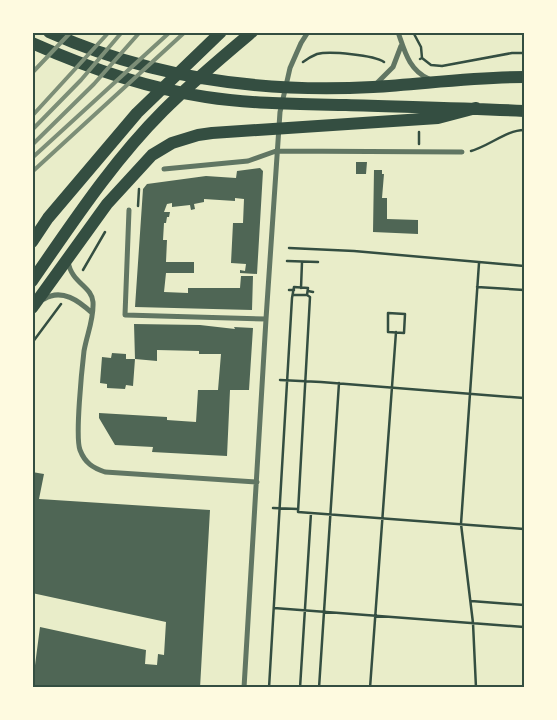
<svg xmlns="http://www.w3.org/2000/svg" width="557" height="720" viewBox="0 0 557 720" font-family="'Exo 2',sans-serif">
<style>
.building{fill:#4f6655}
.lines{fill:none;stroke-linecap:round;stroke-linejoin:round}
.path{stroke:#344e41;stroke-width:2.5}
.minor{stroke:#617663;stroke-width:5}
.primary{stroke:#344e41;stroke-width:12}
.rail{stroke:#7c8e77;stroke-width:4}
.neatline{fill:none;stroke:#344e41;stroke-width:2}
</style>
<rect width="100%" height="100%" fill="#e9edc9"/>
<path class="building" d="M 356,162 L 367,162 L 366,174 L 356,174 Z
M 260,168 L 263,171 L 257,274 L 240,273 L 240,270 L 245,271 L 246,264 L 231,263 L 233,223 L 243,223 L 244,199 L 235,198 L 235,201 L 204,199 L 204,202 L 194,204 L 195,209 L 191,210 L 190,205 L 172,207 L 172,203 L 167,204 L 164,212 L 170,212 L 169,217 L 167,217 L 166,223 L 164,223 L 163,240 L 167,240 L 166,262 L 194,262 L 194,273 L 166,273 L 164,292 L 188,293 L 188,288 L 240,288 L 241,276 L 253,276 L 252,310 L 135,307 L 143,189 L 147,184 L 206,176 L 236,178 L 237,171 Z
M 374,170 L 382,170 L 382,174 L 384,174 L 382,198 L 387,198 L 387,219 L 418,220 L 418,234 L 373,232 Z
M 134,324 L 200,325 L 235,329 L 234,327 L 253,328 L 249,390 L 230,390 L 227,456 L 152,452 L 153,447 L 115,445 L 99,418 L 99,413 L 167,417 L 167,420 L 196,422 L 198,390 L 218,390 L 221,354 L 199,354 L 199,351 L 157,350 L 157,361 L 135,359 L 133,386 L 126,385 L 125,389 L 107,388 L 107,384 L 100,383 L 102,357 L 111,358 L 112,353 L 126,354 L 126,359 L 135,359 Z
M 32,472 L 44,474 L 39,499 L 210,510 L 200,688 L 32,688 L 40,627 L 146,650 L 145,664 L 157,665 L 158,654 L 164,655 L 166,622 L 32,593 Z"/>
<g class="lines">
<path class="path" d="M 413,32 L 421,47 L 422,58
M 420,59 L 422,58 L 431,65 L 442,66 L 512,53 L 524,53
M 303,62 C 307,59 312,56 317,54 C 330,51 374,55 384,62
M 419,132 L 419,144
M 471,151 C 489,146 507,130 524,130
M 138,206 L 139,189
M 289,248 L 354,251 L 524,266
M 287,261 L 318,262
M 83,270 L 105,232
M 477,287 L 524,290
M 301,288 L 302,262
M 289,290 L 294,290
M 308,291 L 313,292
M 294,295 L 307,295
M 388,313 L 405,314 L 404,333 L 388,332 Z
M 32,343 L 61,304
M 280,380 L 321,382 L 524,398
M 273,508 L 298,509
M 471,601 L 524,605
M 274,608 L 524,627
M 269,688 L 292,298 L 294,287 L 308,288 L 307,295 L 310,297 L 298,512 L 524,529
M 300,688 L 311,513
M 319,688 L 339,383
M 370,688 L 396,332
M 476,688 L 473,623 L 461,524 L 479,263"/>
<path class="minor" d="M 398,32 C 405,52 409,70 429,79
M 376,84 L 393,67 L 401,46
M 164,169 L 248,161 L 276,151 L 462,152
M 129,210 L 125,315 L 266,319
M 68,261 C 71,283 92,286 93,302 C 94,319 87,334 84,351 C 82,368 75,437 80,450 C 85,463 93,468 105,472 L 257,482
M 44,299 C 62,288 79,301 92,313
M 244,688 L 266,319 L 280,112 L 290,68 L 301,43 L 308,32"/>
<path class="primary" d="M 49,32 C 151,78 262,93 373,87 C 423,84 474,77 524,77
M 32,43 C 88,68 146,88 206,97 C 252,104 299,104 346,105 C 406,107 465,108 524,111
M 32,242 L 48,218 L 137,113 L 221,32
M 32,281 C 73,222 113,161 163,111 C 191,83 221,58 252,32
M 32,308 L 107,204 L 152,155 L 172,143 L 198,135 L 212,133 L 438,118 L 476,108"/>
<path class="rail" d="M 32,73 L 71,32
M 32,116 L 109,32
M 32,130 L 81,80 L 122,32
M 32,145 L 94,84 L 140,32
M 32,158 L 170,32
M 32,172 L 185,32"/>
</g>
<rect width="557" height="720" fill="none" stroke="#fefae0" stroke-width="68"/>
<rect x="34" y="34" width="489" height="652" class="neatline"/>
</svg>
